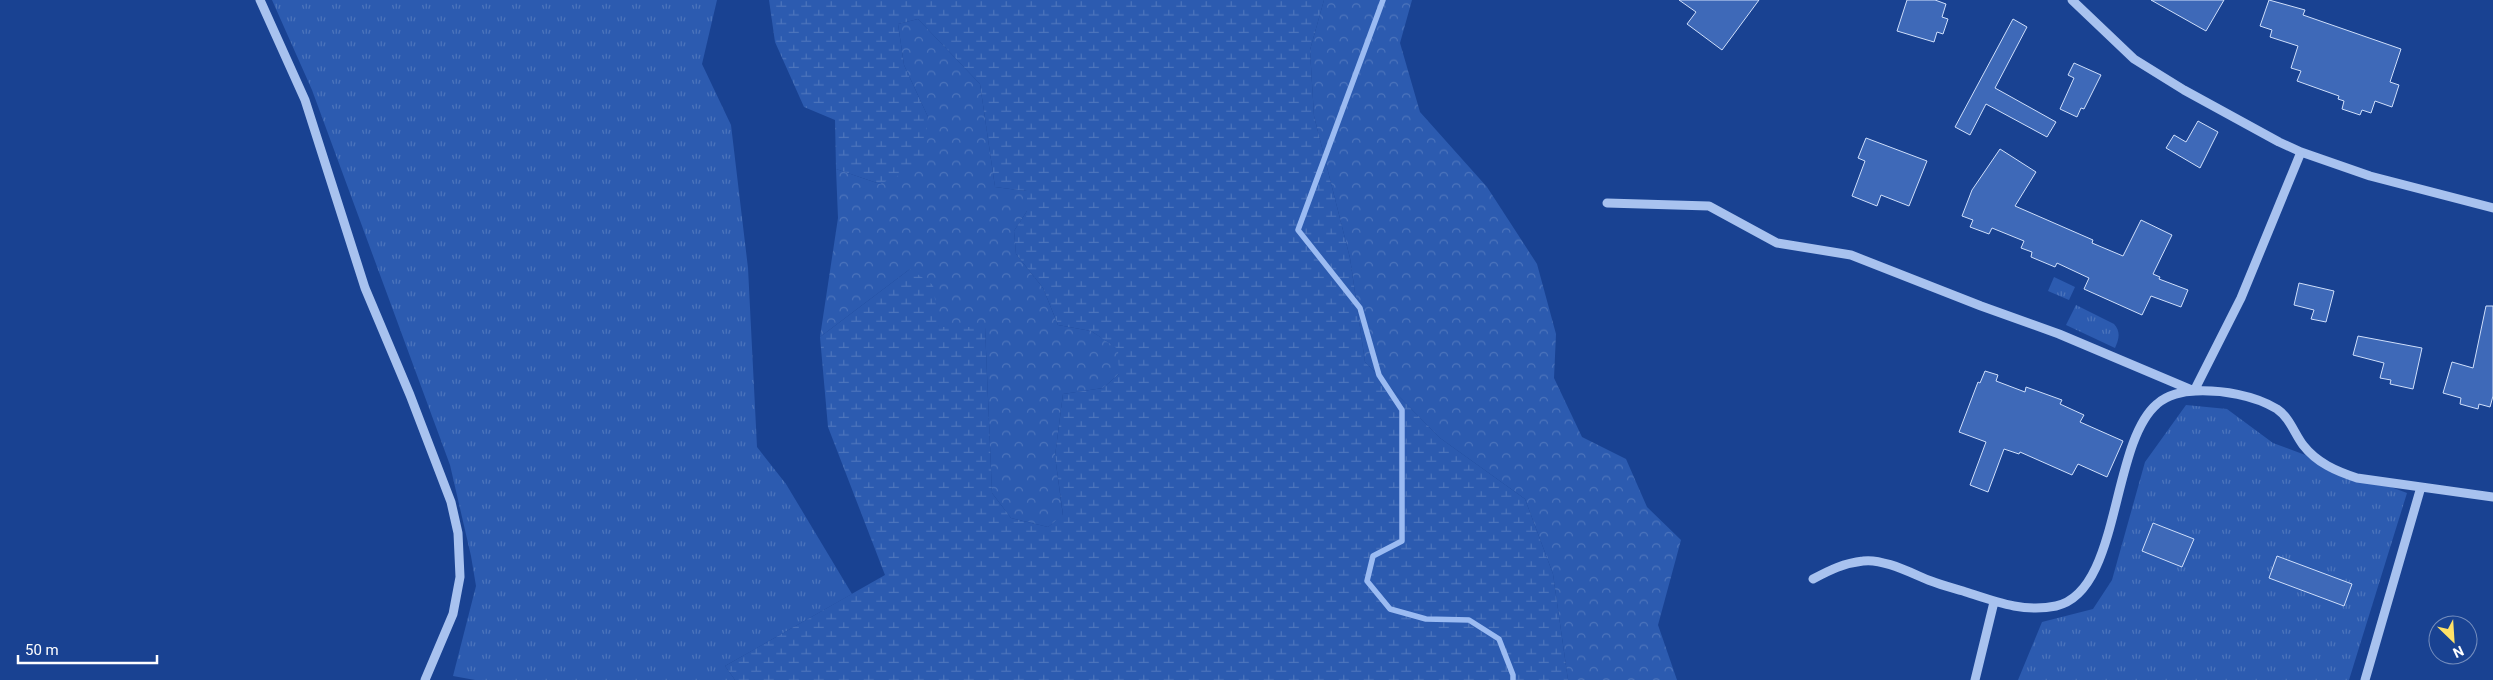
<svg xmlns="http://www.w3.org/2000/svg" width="2493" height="680" viewBox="0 0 2493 680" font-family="Roboto,sans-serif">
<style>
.grass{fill:url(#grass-tufts)}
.forest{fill:url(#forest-crowns)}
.wetland{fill:url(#wetland-marsh)}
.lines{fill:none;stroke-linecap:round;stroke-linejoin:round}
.stream{stroke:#9bbbf2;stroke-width:5.5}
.building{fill:#3e69b8;stroke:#cfdffb}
.minor{stroke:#a8c2ef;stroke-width:9}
</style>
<defs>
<pattern id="grass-tufts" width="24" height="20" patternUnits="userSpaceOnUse" patternTransform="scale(1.25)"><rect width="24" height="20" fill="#2c5bb0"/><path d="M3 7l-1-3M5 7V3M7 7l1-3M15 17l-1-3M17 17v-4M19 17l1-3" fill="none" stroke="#4c74bc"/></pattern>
<pattern id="forest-crowns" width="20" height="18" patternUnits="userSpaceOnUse" patternTransform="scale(1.25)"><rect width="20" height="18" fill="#2c5bb0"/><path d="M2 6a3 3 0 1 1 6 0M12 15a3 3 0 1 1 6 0" fill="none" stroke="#4c74bc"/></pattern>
<pattern id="wetland-marsh" width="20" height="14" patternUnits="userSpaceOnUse" patternTransform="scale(1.25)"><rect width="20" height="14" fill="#2c5bb0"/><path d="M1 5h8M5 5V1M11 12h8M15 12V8" fill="none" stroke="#4c74bc"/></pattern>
</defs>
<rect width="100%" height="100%" fill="#194292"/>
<path class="grass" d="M 272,0 L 717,0 L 702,64 L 731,125 L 748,268 L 757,447 L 786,484 L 852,594 L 725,666 L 735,680 L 475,680 L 453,676 L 476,586 L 471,556 L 450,465 L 312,90 Z
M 2054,277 L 2075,287 L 2069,300 L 2048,291 Z
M 2076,305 L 2114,324 C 2121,332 2119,339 2115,348 L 2066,325 Z
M 2186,405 L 2227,409 L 2273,443 L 2407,493 L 2349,680 L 2018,680 L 2042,622 L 2093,609 L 2112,580 L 2145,462 Z"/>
<path class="forest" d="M 1324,0 L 1412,0 L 1400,43 L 1420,112 L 1487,187 L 1537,264 L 1556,334 L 1554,378 L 1582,437 L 1626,459 L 1647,507 L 1681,540 L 1658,625 L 1677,680 L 1568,680 L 1553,574 L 1525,499 L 1440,438 L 1365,362 L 1350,258 L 1314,116 L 1310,50 Z
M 918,19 L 980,84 L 995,187 L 1027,191 L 1027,211 L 1014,231 L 1016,254 L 1043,288 L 1058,325 L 1091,331 L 1119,349 L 1119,374 L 1103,388 L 1063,394 L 1055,456 L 1063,516 L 1048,527 L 1011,518 L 992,493 L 985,327 L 939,327 L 910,269 L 820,337 L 838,218 L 836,169 L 880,184 L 928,117 L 904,65 L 898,24 Z"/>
<path class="wetland" d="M 769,0 L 1324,0 L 1310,50 L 1314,116 L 1350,258 L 1365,362 L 1440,438 L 1525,499 L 1553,574 L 1568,680 L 735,680 L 725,666 L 885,575 L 828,427 L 820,337 L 910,269 L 933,285 L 939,327 L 985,327 L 992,493 L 1011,518 L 1048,527 L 1063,515 L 1055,456 L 1063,394 L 1103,388 L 1119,374 L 1118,349 L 1091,331 L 1058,325 L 1043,288 L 1016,254 L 1014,231 L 1027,211 L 1027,191 L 995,187 L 980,84 L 918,19 L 898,24 L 904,65 L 928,117 L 923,164 L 880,184 L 836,169 L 835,120 L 804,107 L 775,42 Z"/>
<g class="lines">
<path class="stream" d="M 1383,0 L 1298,230 L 1360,308 L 1379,375 L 1402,410 L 1402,541 L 1373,556 L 1367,581 L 1390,609 L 1426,619 L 1469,620 L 1499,639 L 1513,675 L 1513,680"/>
</g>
<path class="building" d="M 1679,0 L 1759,0 L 1722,50 L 1687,24 L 1696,12 Z
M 1907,0 L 1935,0 L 1946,4 L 1942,17 L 1948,19 L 1943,34 L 1937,32 L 1934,42 L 1897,31 Z
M 2151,0 L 2224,0 L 2206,31 Z
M 2269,0 L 2305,10 L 2303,15 L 2401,49 L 2390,82 L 2399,85 L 2392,107 L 2375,101 L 2371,113 L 2362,110 L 2360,115 L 2342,109 L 2344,101 L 2338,99 L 2339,96 L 2297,81 L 2301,71 L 2291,68 L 2298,46 L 2270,37 L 2272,30 L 2260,26 Z
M 2013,19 L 2027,27 L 1995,88 L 2056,122 L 2047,137 L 1986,104 L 1970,135 L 1955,127 Z
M 2074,63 L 2101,75 L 2084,109 L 2081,108 L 2077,117 L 2060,109 L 2074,78 L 2068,75 Z
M 2198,121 L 2218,132 L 2200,168 L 2166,148 L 2174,135 L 2186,142 Z
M 1866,138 L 1927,161 L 1909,206 L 1881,195 L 1877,206 L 1852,196 L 1865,161 L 1858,158 Z
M 2000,149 L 2036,172 L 2015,206 L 2093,240 L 2092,243 L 2123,256 L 2141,220 L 2172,235 L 2153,274 L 2160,277 L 2159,279 L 2188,290 L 2181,307 L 2151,296 L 2142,315 L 2084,289 L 2089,278 L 2057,263 L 2055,267 L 2031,257 L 2032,252 L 2021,248 L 2024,241 L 1992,228 L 1989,234 L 1970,227 L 1973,220 L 1962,216 L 1972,190 Z
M 2299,283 L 2334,291 L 2326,322 L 2311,319 L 2314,310 L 2294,305 Z
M 2486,306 L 2493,306 L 2493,396 L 2490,407 L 2479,404 L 2478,409 L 2460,404 L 2461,398 L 2443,393 L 2452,362 L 2473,368 Z
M 2358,336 L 2422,348 L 2413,389 L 2390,384 L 2391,380 L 2380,378 L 2384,363 L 2353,355 Z
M 1985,371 L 1998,375 L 1996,381 L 2025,392 L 2026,387 L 2062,400 L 2060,404 L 2084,415 L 2080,422 L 2123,441 L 2107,477 L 2078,464 L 2072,475 L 2020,452 L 2019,454 L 2004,449 L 1988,492 L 1970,485 L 1986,442 L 1959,432 L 1978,382 L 1980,383 Z
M 2153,523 L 2194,539 L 2182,567 L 2142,551 Z
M 2277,556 L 2352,584 L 2344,606 L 2269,578 Z"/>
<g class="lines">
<path class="minor" d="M 260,0 L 305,100 L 365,288 L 410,395 L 451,502 L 458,533 L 460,577 L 453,614 L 425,680
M 2072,0 L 2134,59 L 2184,90 L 2279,142 L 2301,152 L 2370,176 L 2493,208
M 1607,203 L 1709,206 L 1777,243 L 1851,255 L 1981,306 L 2059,334 L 2194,391
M 2194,391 L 2241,298 L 2301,152
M 1813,579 C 1830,570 1844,563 1863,561 C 1883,558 1913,574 1931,581 C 1941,585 1953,588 1963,591 C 1994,601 2023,613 2056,606 C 2121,592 2110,444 2157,404 C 2167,395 2183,391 2196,391 C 2222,390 2254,395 2277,409 C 2290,418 2294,433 2303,445 C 2317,463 2336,471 2357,478 L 2493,497
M 1975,680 L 1994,602
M 2365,680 L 2421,487"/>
</g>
<g transform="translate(2453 640) rotate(155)"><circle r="24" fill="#194292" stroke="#758ebe"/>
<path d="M0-4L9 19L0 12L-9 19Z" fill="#ffe167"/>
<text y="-8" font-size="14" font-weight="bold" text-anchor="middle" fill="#ffffff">N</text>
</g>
<path d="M18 655v8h139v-8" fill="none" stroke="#ffffff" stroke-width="2.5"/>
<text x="25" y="655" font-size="15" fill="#ffffff" stroke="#194292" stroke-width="4" paint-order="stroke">50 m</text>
</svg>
